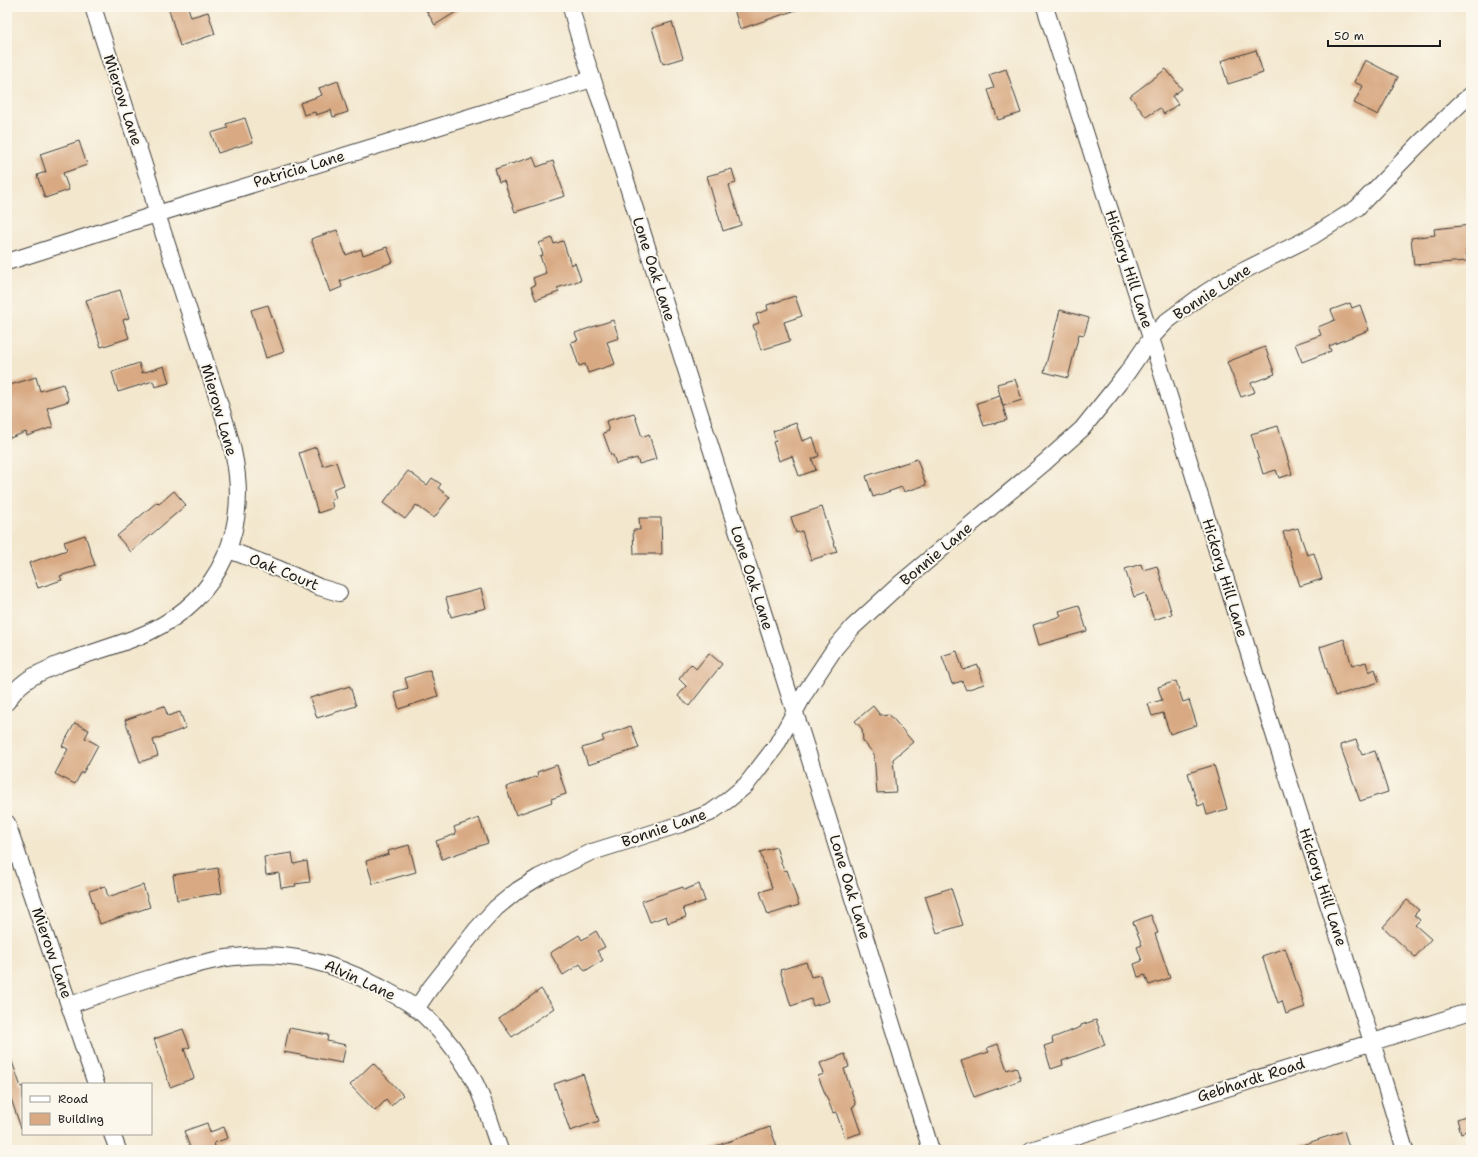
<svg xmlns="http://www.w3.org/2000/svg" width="1478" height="1157" viewBox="0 0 1478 1157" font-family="'Shantell Sans',sans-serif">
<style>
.building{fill:#d8a982}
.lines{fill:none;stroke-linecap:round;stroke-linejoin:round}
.minor-casing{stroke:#3c3a37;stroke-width:18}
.minor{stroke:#fff;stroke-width:16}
.labels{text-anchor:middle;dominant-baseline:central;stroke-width:4;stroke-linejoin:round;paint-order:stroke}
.street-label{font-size:15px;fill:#1c1c1c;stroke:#fbf7ec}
</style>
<rect width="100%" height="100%" fill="#fbf7ec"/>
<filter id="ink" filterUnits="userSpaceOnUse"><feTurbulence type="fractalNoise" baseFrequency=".025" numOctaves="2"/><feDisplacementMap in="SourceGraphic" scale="8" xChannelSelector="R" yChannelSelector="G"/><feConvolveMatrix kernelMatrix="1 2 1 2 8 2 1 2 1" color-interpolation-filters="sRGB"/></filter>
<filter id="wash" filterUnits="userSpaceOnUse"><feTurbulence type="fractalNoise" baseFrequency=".012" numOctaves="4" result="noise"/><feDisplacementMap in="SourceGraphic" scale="16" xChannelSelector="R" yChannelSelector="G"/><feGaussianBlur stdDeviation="0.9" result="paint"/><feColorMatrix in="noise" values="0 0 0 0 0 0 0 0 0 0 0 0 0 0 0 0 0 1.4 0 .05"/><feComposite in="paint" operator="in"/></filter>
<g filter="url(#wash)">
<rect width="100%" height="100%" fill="#f3e7ce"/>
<g id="blocks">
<path class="building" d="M 168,7 L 188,7 L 191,17 L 208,12 L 215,34 L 180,46 Z
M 424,7 L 464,7 L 435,25 Z
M 741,7 L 798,7 L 799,9 L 740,29 L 734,9 Z
M 672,22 L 683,58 L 663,64 L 652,28 Z
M 1256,50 L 1263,73 L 1228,84 L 1221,61 Z
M 1365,60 L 1398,77 L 1378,115 L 1354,103 L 1363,86 L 1354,82 Z
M 1006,69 L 1021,113 L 998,120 L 988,90 L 994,88 L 989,75 Z
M 1166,69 L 1182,89 L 1172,96 L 1178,104 L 1164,114 L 1160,108 L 1146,117 L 1130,96 Z
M 338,81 L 348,112 L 333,117 L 331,110 L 316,115 L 315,112 L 304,115 L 300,103 L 322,95 L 319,88 Z
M 245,118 L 253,142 L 218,153 L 211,133 L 228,128 L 226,124 Z
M 79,141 L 87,165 L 63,173 L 69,190 L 45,198 L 37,175 L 46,172 L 40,154 Z
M 533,157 L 537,167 L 553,161 L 565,196 L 515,212 L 504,181 L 499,182 L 495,169 Z
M 732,169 L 736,183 L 729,185 L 741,225 L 723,231 L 707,176 Z
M 1471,225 L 1471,250 L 1466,250 L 1467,261 L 1414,265 L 1411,238 L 1435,235 L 1434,229 Z
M 337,230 L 346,255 L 361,249 L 363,255 L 387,247 L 393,262 L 340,281 L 342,287 L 330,292 L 311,239 Z
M 552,238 L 554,244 L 563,241 L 571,265 L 575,263 L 581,280 L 557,288 L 559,292 L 536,300 L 531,287 L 535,285 L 533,278 L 546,273 L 540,256 L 543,255 L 539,243 Z
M 120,290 L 129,318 L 123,320 L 129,338 L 101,347 L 86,300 Z
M 795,296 L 802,316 L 784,322 L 790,341 L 761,350 L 753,325 L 759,323 L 756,314 L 768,310 L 767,305 Z
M 1350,303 L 1352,308 L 1360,305 L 1369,330 L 1329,346 L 1331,351 L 1302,362 L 1295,344 L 1321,335 L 1318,327 L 1335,320 L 1331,310 Z
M 268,305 L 284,352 L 266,358 L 251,310 Z
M 1060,310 L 1089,318 L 1084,335 L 1079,334 L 1068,378 L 1044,372 Z
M 613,320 L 619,338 L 607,342 L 615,364 L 588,373 L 585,364 L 579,366 L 571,342 L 578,340 L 575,333 Z
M 1265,347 L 1275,374 L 1251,383 L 1255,392 L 1241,397 L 1227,362 Z
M 139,363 L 142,373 L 164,366 L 169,383 L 155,387 L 153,381 L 118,392 L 112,372 Z
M 36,377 L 40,391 L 63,384 L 69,401 L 47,408 L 53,427 L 27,436 L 26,432 L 10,438 L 7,429 L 7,386 Z
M 1015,379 L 1022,400 L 1003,406 L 997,384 Z
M 1000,396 L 1007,420 L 984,426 L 977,403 Z
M 634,413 L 642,437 L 649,434 L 656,459 L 639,464 L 637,458 L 616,464 L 613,455 L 611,455 L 603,433 L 609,431 L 606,421 Z
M 796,423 L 802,441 L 813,437 L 819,456 L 812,459 L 816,470 L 799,476 L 792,456 L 779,461 L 773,442 L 776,441 L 773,431 Z
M 1278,426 L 1292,474 L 1279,478 L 1276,470 L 1263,474 L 1251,434 Z
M 316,447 L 323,466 L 336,462 L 344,485 L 333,489 L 336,498 L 331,500 L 333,508 L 318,513 L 299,453 Z
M 917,459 L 926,485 L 904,492 L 902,487 L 873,497 L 866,476 Z
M 408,471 L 427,485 L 432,478 L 441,484 L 438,488 L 450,497 L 434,518 L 416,505 L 405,519 L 383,503 Z
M 174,491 L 186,505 L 131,552 L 117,536 L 157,502 L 159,504 Z
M 822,507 L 837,552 L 811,560 L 802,531 L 796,533 L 791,517 Z
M 639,518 L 661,518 L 662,554 L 634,554 L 633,530 L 640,530 Z
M 1298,528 L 1307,555 L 1314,553 L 1322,579 L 1300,586 L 1283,532 Z
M 85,535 L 95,565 L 60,576 L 62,580 L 38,588 L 29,563 L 67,550 L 64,542 Z
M 1141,564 L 1143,570 L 1157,566 L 1172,614 L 1154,620 L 1145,593 L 1134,597 L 1125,569 Z
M 481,589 L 486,608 L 451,617 L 446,598 Z
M 1079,605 L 1087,631 L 1039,645 L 1033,625 L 1061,616 L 1059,611 Z
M 1344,639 L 1352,666 L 1366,662 L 1369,672 L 1375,669 L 1379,682 L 1335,696 L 1320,647 Z
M 957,651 L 963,670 L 978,665 L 984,684 L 966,690 L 962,681 L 952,684 L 942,656 Z
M 709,653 L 722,664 L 689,706 L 678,696 L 686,686 L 679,679 L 691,664 L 696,669 Z
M 430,670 L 438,696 L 399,709 L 394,692 L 408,688 L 405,678 Z
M 1176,681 L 1183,702 L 1189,700 L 1197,725 L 1170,734 L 1163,713 L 1152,716 L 1148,704 L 1162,700 L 1158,687 Z
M 350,686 L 356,706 L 317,718 L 310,698 Z
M 164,706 L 168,716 L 180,712 L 186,728 L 153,740 L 158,756 L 140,762 L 125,720 Z
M 873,706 L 880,715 L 889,714 L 913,742 L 893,759 L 896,792 L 877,793 L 874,754 L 863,741 L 862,729 L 855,721 Z
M 75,723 L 89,730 L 85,738 L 98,745 L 83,773 L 81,773 L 75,784 L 55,774 L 68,749 L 62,746 Z
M 631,726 L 639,748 L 588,765 L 582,748 L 604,741 L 602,736 Z
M 1356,740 L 1362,755 L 1375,751 L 1388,792 L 1360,801 L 1340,745 Z
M 557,765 L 566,794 L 551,799 L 552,802 L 516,815 L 506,787 L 538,776 L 537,772 Z
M 1214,765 L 1227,809 L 1207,815 L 1204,804 L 1198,806 L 1188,773 Z
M 479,818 L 488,843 L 442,859 L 436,841 L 456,834 L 454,827 Z
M 409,845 L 416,872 L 373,884 L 366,861 L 389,854 L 388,851 Z
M 776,847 L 784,871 L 787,870 L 799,905 L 768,915 L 760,892 L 772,888 L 760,852 Z
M 292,853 L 294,864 L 307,861 L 310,882 L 295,884 L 296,886 L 281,888 L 279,873 L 266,875 L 264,857 Z
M 218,868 L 222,893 L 177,900 L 173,875 Z
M 699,884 L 705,901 L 683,908 L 686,917 L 668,923 L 666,916 L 650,922 L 642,901 L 683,887 L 684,890 Z
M 143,885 L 150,907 L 100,924 L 89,891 L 105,886 L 108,897 Z
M 951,888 L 963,925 L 937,933 L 925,896 Z
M 1407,900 L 1419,910 L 1414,915 L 1420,920 L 1415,925 L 1431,939 L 1415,957 L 1383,927 Z
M 1151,915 L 1158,933 L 1155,934 L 1170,978 L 1149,985 L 1145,975 L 1138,977 L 1134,964 L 1142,961 L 1137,947 L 1142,945 L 1133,922 Z
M 596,931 L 605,947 L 597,951 L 603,960 L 585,971 L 580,964 L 563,975 L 550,953 L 579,935 L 582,940 Z
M 1285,948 L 1305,1007 L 1286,1014 L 1282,1001 L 1278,1003 L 1262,956 Z
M 806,962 L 811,977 L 820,975 L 829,1001 L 813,1006 L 811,999 L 791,1006 L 780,970 Z
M 541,989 L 554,1008 L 512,1037 L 499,1019 Z
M 1096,1020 L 1105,1045 L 1062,1061 L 1063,1065 L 1051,1069 L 1044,1046 L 1053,1043 L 1052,1038 L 1081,1027 L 1081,1025 Z
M 289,1028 L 328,1035 L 327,1041 L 346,1045 L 342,1063 L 284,1052 Z
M 183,1029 L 190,1047 L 184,1049 L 194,1078 L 170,1087 L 154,1039 Z
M 998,1044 L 1007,1070 L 1016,1067 L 1021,1080 L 974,1097 L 961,1061 L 989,1052 L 987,1048 Z
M 7,1053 L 9,1053 L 21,1087 L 23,1086 L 23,1128 L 21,1128 L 7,1087 Z
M 845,1054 L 849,1067 L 844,1069 L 856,1105 L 852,1107 L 861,1133 L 845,1138 L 836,1112 L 833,1113 L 818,1076 L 824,1074 L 820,1063 Z
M 373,1063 L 403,1095 L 391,1106 L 386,1100 L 375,1111 L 350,1085 Z
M 583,1074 L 599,1121 L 570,1131 L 554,1084 Z
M 1471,1114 L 1471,1129 L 1461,1133 L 1457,1119 Z
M 207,1123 L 210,1132 L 224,1127 L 228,1138 L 214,1143 L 216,1150 L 191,1150 L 184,1131 Z
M 770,1127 L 778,1150 L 710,1150 L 710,1148 Z
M 1344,1131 L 1350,1150 L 1293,1150 L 1293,1148 Z"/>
</g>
</g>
<g filter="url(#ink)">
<use href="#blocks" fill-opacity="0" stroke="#3c3a37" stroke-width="1"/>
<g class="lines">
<g class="minor-casing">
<path id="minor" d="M 571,7 C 579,40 590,73 602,105 L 810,760 L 931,1150
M 1045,7 L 1151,338 L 1267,712 L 1372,1042 L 1405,1150
M 7,262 L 157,214 L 592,79
M 229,550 L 279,569 L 319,587 L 339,593
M 7,702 C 12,694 19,686 26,681 C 35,674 47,670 57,665 C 87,653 119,646 149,632 C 222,597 250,528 233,451 C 226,419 214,388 204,357 C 188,309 173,262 157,214 L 150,184 L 93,7
M 7,823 L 96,1084
M 70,1005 C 103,993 137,982 170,972 C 192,966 213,959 235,957 C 288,950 334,963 380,987 C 392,994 406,1000 417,1009 C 439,1028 459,1054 473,1079 C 485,1101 491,1126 500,1150
M 416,1009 L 431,987 L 476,930 L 496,908 L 518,890 L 539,877 L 589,853 L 681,824 L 710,813 L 728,800 L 746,785 L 776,746 L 805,693 L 835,648 L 853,627 L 901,583 L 1044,463 L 1082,429 L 1127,373 L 1151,338 L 1167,321 L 1205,293 L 1227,279 L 1313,236 L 1357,208 L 1418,145 L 1460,104 L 1471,95
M 112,1134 L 118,1150
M 1031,1150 L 1471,1011"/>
</g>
<use href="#minor" class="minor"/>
</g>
</g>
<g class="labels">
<g class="street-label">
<text transform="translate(123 100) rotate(72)">Mierow Lane</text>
<text transform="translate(299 169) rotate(-17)">Patricia Lane</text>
<text transform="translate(654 269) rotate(72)">Lone Oak Lane</text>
<text transform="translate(1129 269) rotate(72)">Hickory Hill Lane</text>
<text transform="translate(1212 292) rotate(-33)">Bonnie Lane</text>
<text transform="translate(219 410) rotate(74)">Mierow Lane</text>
<text transform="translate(936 554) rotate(-40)">Bonnie Lane</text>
<text transform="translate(284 572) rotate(22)">Oak Court</text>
<text transform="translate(752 578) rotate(72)">Lone Oak Lane</text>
<text transform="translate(1225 578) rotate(73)">Hickory Hill Lane</text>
<text transform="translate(664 828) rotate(-19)">Bonnie Lane</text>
<text transform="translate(850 887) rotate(73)">Lone Oak Lane</text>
<text transform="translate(1323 887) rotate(72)">Hickory Hill Lane</text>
<text transform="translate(52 953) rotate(71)">Mierow Lane</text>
<text transform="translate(360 980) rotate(25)">Alvin Lane</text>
<text transform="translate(1251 1080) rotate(-18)">Gebhardt Road</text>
</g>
</g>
<rect width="1478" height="1157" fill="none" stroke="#fbf7ec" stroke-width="24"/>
<rect x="22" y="1083" width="130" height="52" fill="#fbf7ec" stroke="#a29f99"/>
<rect x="30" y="1096" width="20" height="6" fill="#ffffff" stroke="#a29f99"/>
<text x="58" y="1103" font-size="12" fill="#1c1c1c">Road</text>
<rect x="30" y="1113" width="20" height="12" fill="#d8a982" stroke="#a29f99"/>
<text x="58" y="1123" font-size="12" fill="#1c1c1c">Building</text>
<path d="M1328 40v6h112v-6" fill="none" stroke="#1c1c1c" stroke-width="2"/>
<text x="1334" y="40" font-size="12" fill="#1c1c1c" stroke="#fbf7ec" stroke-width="3" paint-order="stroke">50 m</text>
</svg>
